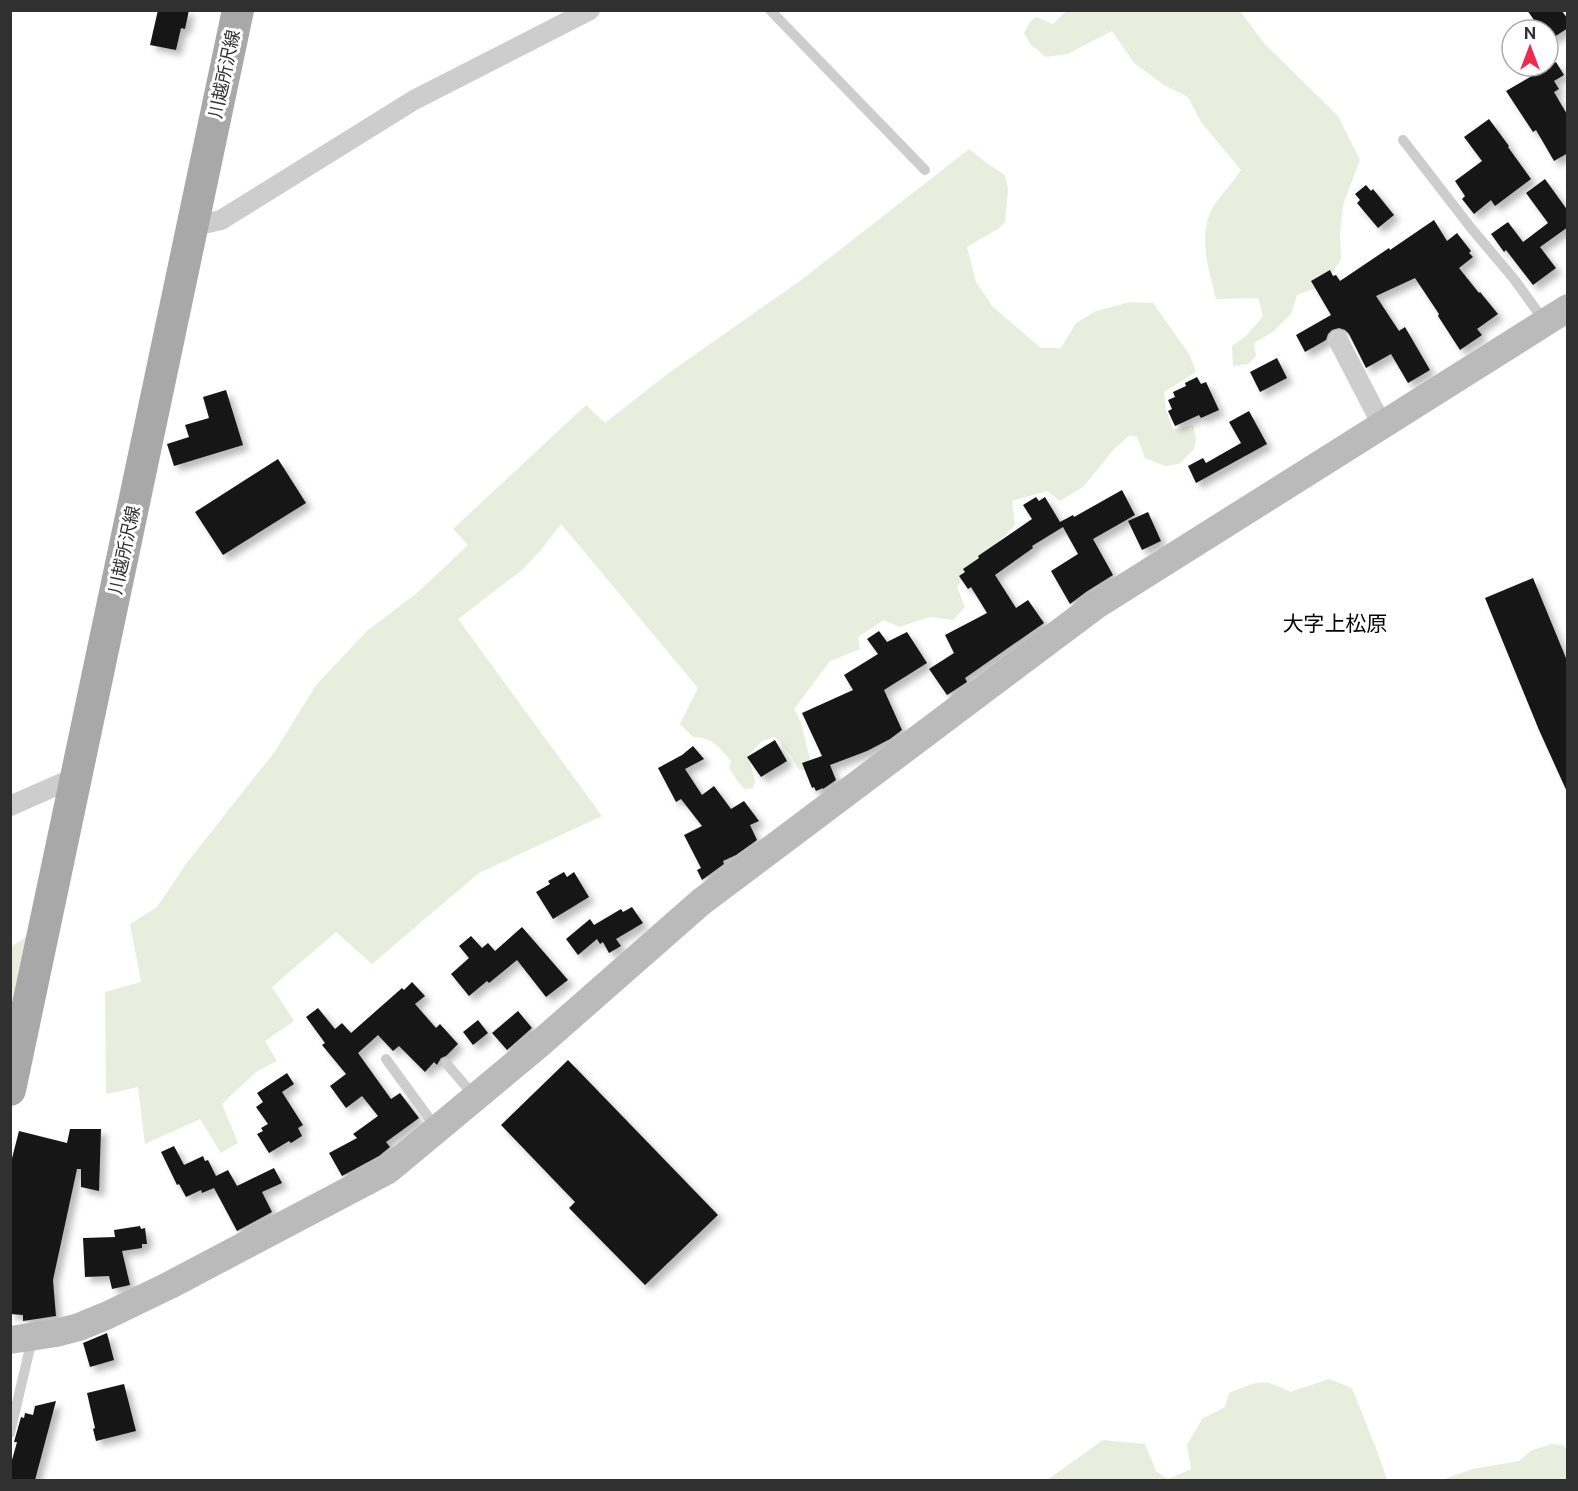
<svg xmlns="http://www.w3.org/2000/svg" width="1578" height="1491" viewBox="0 0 1578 1491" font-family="'Public Sans','Noto Sans JP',sans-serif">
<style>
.green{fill:#e8eddd}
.building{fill:#171717;filter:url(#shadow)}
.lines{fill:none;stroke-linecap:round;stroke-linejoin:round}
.lane{stroke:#cdcdcd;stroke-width:10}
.street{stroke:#cdcdcd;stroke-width:20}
.secondary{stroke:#bababa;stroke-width:28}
.primary{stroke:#a8a8a8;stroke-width:32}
.labels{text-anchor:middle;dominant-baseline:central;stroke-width:6;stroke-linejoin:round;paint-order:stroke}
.street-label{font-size:18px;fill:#303030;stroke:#fff}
.quarter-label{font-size:21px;fill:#000;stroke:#fff}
</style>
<defs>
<filter id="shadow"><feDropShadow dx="5.5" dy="5.5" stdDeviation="3" flood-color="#0004"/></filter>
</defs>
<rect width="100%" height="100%" fill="#fff"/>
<path class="green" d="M 1066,11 L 1240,11 L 1263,42 L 1338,116 L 1360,160 L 1343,205 L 1340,234 L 1341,259 L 1325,285 L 1297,295 L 1291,314 L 1273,332 L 1254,343 L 1256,356 L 1248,364 L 1233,366 L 1232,346 L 1247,335 L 1263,316 L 1258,298 L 1216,299 C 1209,269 1197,236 1213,207 C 1221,194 1233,183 1241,170 L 1201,122 L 1188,97 L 1164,85 L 1135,64 L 1112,31 L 1067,54 L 1046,57 L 1031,45 L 1024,33 L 1030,22 L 1036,17 L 1053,24 Z
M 969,149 L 988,164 L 1005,175 L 1008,189 L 1005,222 L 998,229 L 967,247 L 976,282 L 993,307 L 1041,348 L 1061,348 L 1076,323 L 1096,311 L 1130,302 L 1153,303 L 1189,354 L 1196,372 L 1164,392 L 1166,410 L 1173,430 L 1193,425 L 1196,439 L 1194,449 L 1179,464 L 1165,466 L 1145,458 L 1137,437 L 1130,435 L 1115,448 L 1083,487 L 1060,501 L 1047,491 L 1012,501 L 1015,526 L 970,568 L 957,587 L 965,607 L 953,620 L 930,617 L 899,627 L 884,620 L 858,637 L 860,649 L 830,661 L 794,709 L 801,722 L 811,764 L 807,770 L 799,770 L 791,756 L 775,737 L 762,741 L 748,756 L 755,781 L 753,788 L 744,789 L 738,782 L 729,768 L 731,761 C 718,746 713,738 693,737 L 680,724 L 698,688 L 561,524 L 540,551 L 522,570 L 458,619 L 602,816 L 479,873 L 372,964 L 336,932 L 272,987 L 294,1021 L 265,1041 L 277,1061 L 256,1072 L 222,1104 L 238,1143 L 221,1153 L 200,1119 L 145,1144 L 138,1087 L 106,1094 L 105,992 L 141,982 L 130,924 L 157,907 L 186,864 L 276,750 L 316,685 L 367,631 L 417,593 L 468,545 L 453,529 L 586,405 L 605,423 L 666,375 L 804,278 Z
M 30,934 L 11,1026 L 11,947 Z
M 1329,1379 L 1352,1388 L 1379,1456 L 1387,1480 L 1047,1480 L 1103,1440 L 1145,1444 L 1156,1471 L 1168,1479 L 1191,1469 L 1187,1445 L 1202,1419 L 1225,1407 L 1229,1393 C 1256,1382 1263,1377 1290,1392 Z
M 1552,1444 L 1563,1445 L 1567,1450 L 1567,1480 L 1442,1480 L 1472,1469 L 1519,1461 L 1532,1450 Z"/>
<path class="building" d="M 158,10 L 189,10 L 185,29 L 181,28 L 176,50 L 150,45 Z
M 1527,10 L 1561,10 L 1568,19 L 1568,28 L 1548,41 L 1548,30 L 1541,30 Z
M 1556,62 L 1564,75 L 1554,81 L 1559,89 L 1554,92 L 1568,116 L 1568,153 L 1554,161 L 1536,130 L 1533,132 L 1506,91 Z
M 1489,119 L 1509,146 L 1508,147 L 1531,179 L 1495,206 L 1491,200 L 1474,214 L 1462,199 L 1465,196 L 1455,181 L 1482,161 L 1464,137 Z
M 1545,179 L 1568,211 L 1568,227 L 1540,247 L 1556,268 L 1533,285 L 1506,250 L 1504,252 L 1491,234 L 1508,222 L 1523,242 L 1548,223 L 1526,193 Z
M 1366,185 L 1371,191 L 1373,189 L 1394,215 L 1378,228 L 1357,203 L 1360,200 L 1355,194 Z
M 1434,220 L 1447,241 L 1457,233 L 1471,251 L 1469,253 L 1473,257 L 1459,268 L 1479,293 L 1480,292 L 1498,314 L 1477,329 L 1482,335 L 1460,350 L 1438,316 L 1439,314 L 1415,278 L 1376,296 L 1399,331 L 1405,327 L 1430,370 L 1408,383 L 1391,354 L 1366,368 L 1349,334 L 1345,330 L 1339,328 L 1332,330 L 1328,334 L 1326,340 L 1305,352 L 1296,335 L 1331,315 L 1311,281 L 1330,270 L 1333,276 L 1336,275 L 1340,281 L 1389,248 L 1390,250 Z
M 1277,358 L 1287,378 L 1260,392 L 1250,372 Z
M 1197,377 L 1201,384 L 1206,382 L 1219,410 L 1201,418 L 1199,415 L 1175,426 L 1168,411 L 1172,409 L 1168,400 L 1175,397 L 1173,392 L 1186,386 L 1185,383 Z
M 226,390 L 243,445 L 174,466 L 167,444 L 189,437 L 185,425 L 209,418 L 203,397 Z
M 1249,411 L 1267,444 L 1196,483 L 1188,466 L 1203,458 L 1206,463 L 1241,443 L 1229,422 Z
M 278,459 L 306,503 L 223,555 L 195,512 Z
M 1122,490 L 1135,515 L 1093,539 L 1113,575 L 1086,592 L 1070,604 L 1051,571 L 1078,554 L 1063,527 L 1032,546 L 1033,548 L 995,575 L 1016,608 L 1028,600 L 1044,623 L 965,678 L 967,682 L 947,695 L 929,669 L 954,653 L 945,635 L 987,613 L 971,587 L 968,589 L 959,576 L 965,572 L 963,569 L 979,558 L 978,556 L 1032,519 L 1023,505 L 1036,497 L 1039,501 L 1045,497 L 1060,522 L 1073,515 L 1074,517 Z
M 1148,512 L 1161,541 L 1142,550 L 1128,521 Z
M 1533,578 L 1568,663 L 1568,794 L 1539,730 L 1485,598 Z
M 879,631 L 887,642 L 907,632 L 927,663 L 884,690 L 902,730 L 890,739 L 867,751 L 830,765 L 836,780 L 823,789 L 823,788 L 816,791 L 814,787 L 812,788 L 802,763 L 822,756 L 802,713 L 853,690 L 844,675 L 878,654 L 867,639 Z
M 775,740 L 787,761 L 761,777 L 747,757 Z
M 693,746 L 704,759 L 685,769 L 702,795 L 714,786 L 731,809 L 744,801 L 759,821 L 750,825 L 757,840 L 736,855 L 723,861 L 724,864 L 702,880 L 697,870 L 701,868 L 684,835 L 702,826 L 681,799 L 676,802 L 658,768 L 682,755 Z
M 564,872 L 567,877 L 574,872 L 589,897 L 553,919 L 536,892 L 550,884 L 548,881 Z
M 632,907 L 643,923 L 616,939 L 621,946 L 609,953 L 603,942 L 600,944 L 597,939 L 578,955 L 566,939 L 590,919 L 594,925 L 621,909 L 623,912 Z
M 522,927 L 568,980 L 546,997 L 517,960 L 489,983 L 487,981 L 469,996 L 451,974 L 469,958 L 459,946 L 471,936 L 482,948 L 488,943 L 495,951 Z
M 412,982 L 425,996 L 415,1004 L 436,1028 L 440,1024 L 458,1044 L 446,1056 L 441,1058 L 437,1065 L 434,1062 L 425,1072 L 399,1046 L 393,1051 L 378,1035 L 358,1053 L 391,1099 L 400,1093 L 419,1118 L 386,1142 L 390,1147 L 379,1156 L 342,1176 L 329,1153 L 357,1138 L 353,1134 L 378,1116 L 362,1096 L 346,1108 L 330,1086 L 346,1074 L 322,1045 L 325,1043 L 306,1017 L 318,1008 L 335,1029 L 342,1023 L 351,1033 L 402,988 L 404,990 Z
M 518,1011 L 532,1028 L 507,1050 L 492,1033 Z
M 478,1020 L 488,1033 L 473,1045 L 463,1032 Z
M 568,1060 L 718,1215 L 645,1285 L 569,1208 L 575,1202 L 501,1125 Z
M 287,1073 L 294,1084 L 282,1092 L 303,1125 L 298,1128 L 302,1136 L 291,1143 L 289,1141 L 269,1153 L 257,1134 L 263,1131 L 261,1128 L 268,1124 L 256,1107 L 263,1102 L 257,1093 Z
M 70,1129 L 101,1129 L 99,1191 L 81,1187 L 81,1169 L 77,1169 L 53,1280 L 56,1316 L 23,1321 L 23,1315 L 10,1314 L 10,1166 L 19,1131 L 67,1143 Z
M 174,1146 L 184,1165 L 203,1156 L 205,1161 L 208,1160 L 216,1176 L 228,1170 L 237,1186 L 274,1168 L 282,1183 L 262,1192 L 272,1212 L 237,1231 L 214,1188 L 202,1193 L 201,1190 L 186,1197 L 179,1184 L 177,1185 L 161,1152 Z
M 140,1226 L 141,1229 L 145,1228 L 147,1244 L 142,1244 L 142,1248 L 122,1251 L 130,1285 L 112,1289 L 109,1276 L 85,1277 L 83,1238 L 115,1237 L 114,1230 Z
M 107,1333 L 114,1360 L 90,1367 L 83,1343 Z
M 124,1384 L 136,1431 L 96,1441 L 93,1429 L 95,1428 L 87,1393 Z
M 56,1401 L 35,1480 L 10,1480 L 10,1467 L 17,1442 L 14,1442 L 21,1417 L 24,1418 L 25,1413 L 33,1415 L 35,1406 Z"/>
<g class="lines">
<path class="lane" d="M 770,10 L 925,170
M 1403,140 L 1471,228 L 1514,279 L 1545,322
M 386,1059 L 437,1129
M 446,1063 L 475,1097
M 10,1433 L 32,1339"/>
<path class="street" d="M 192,224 L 208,223 L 221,220 L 414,100 L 590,10
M 1338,340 L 1382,425
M 10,806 L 76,777"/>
<path class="secondary" d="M 10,1340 L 56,1333 L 79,1327 L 108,1315 L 170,1285 L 388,1170 L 537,1046 L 701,902 L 1095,606 L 1568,308"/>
<path class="primary" d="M 10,1090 L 238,10"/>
</g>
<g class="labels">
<g class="street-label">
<text transform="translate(224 74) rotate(-78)">川越所沢線</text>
<text transform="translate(124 550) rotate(-78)">川越所沢線</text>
</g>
<g class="quarter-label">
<text x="1335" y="623">大字上松原</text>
</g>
</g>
<rect width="1578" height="1491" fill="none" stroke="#303030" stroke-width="24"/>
<g transform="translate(1530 48)"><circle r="28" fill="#ffffff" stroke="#acacac" stroke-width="1.5"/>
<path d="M0-4.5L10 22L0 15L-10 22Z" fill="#ed2b51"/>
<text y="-9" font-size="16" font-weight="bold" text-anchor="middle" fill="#303030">N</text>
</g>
</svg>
